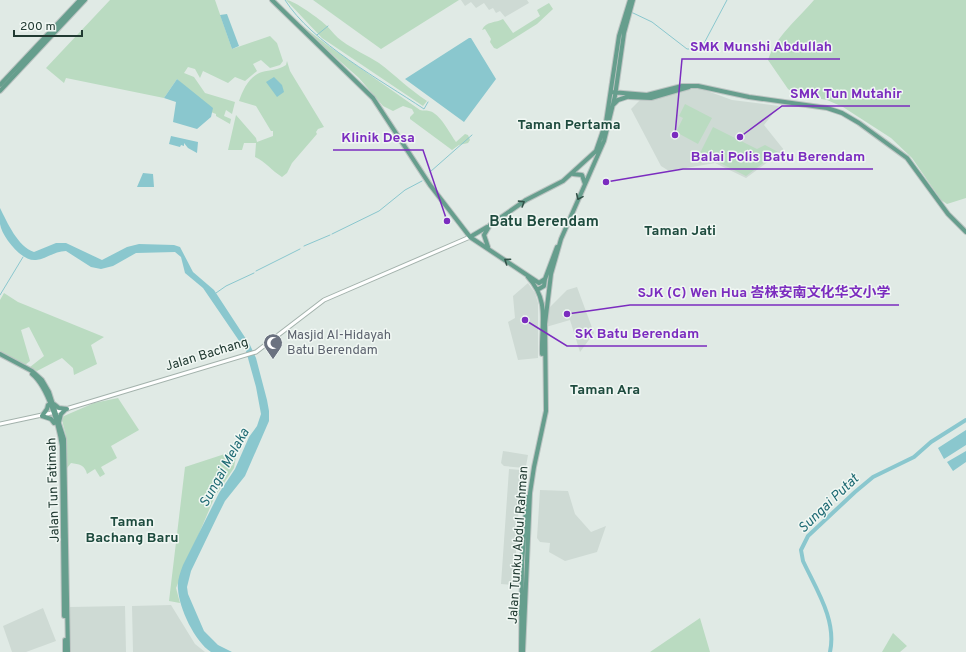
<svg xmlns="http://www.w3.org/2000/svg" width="966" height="652" viewBox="0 0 966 652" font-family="Overpass,'Noto Sans SC',sans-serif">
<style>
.built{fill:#cedad4}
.green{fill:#badbc1}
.water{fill:#8ac7ce}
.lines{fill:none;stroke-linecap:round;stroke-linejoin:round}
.stream{stroke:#8ac7ce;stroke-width:1}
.river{stroke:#8ac7ce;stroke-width:4}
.minor-casing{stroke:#a3b2ac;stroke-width:5}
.major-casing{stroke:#bcc4c2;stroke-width:6}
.minor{stroke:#fff;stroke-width:3}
.major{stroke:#669e8d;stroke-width:4}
.oneway{stroke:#325349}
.labels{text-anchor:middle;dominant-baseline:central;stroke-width:3;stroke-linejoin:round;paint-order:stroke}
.worship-label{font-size:13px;fill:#5b616d;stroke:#f0f7f3;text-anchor:start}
.street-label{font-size:13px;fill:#213a32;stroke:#f0f7f3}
.neighbourhood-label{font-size:14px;font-weight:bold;fill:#1e4b3e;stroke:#f0f7f3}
.water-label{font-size:14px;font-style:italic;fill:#1e6a73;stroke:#f0f7f3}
.quarter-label{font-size:15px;font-weight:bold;fill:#1e4b3e;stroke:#f0f7f3}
.leader{fill:none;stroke:#7b2cbf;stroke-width:1.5}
.callout-dot{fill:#7b2cbf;stroke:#f0f7f3;stroke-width:1.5}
.callout-label{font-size:14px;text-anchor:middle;font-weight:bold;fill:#7b2cbf;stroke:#f0f7f3;stroke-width:3;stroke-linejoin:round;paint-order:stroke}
</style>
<rect width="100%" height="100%" fill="#e0eae5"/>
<path class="built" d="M 461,0 L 527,0 L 529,3 L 505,17 L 500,11 L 496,13 L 493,8 L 489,10 L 484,3 L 476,8 L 471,2 L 465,6 Z
M 692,88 L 702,89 L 732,100 L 779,106 L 764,125 L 784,150 L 746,178 L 715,163 L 669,171 L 661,166 L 631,109 L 640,100 L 648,100 Z
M 528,283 L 535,293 L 538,303 L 538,358 L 518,360 L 508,322 L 515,318 L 513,296 Z
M 577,287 L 594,333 L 580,352 L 570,320 L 546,327 L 548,309 L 567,290 Z
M 503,451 L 528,455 L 526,466 L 524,468 L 504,466 L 501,463 Z
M 509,469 L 521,470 L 514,585 L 501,584 Z
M 540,490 L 568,491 L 575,514 L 591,532 L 606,526 L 597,552 L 565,561 L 549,552 L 550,543 L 540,542 L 537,538 Z
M 171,605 L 195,644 L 205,652 L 133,652 L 132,606 Z
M 125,606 L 126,652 L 70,652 L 70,607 Z
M 43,608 L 56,641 L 26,652 L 12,652 L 3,626 Z"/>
<path class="green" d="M 110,0 L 215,0 L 232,49 L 270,36 L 277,43 L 283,61 L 280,65 L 270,68 L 261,60 L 253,64 L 257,71 L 245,81 L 235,77 L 228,83 L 203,71 L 200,78 L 195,69 L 188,67 L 184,73 L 194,77 L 205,93 L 235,102 L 232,114 L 226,110 L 224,116 L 231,119 L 230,124 L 216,116 L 216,114 L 211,112 L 177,79 L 164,98 L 66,78 L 64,83 L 46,68 Z
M 286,0 C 294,0 321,20 327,26 C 332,31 336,37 342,41 C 354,50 367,55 379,63 C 396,76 409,89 427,101 L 423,106 L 322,38 Z
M 313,0 L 459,0 L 381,49 Z
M 814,0 L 966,0 L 966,198 L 947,204 L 941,200 L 912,158 L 891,138 L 843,107 L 827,100 L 795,94 L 788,89 L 768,60 C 776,36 798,19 814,0 Z
M 549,3 L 553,9 L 537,24 L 497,49 L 494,48 L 490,42 L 491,39 L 485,29 L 482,30 C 486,21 496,23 503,19 L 513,33 L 540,16 L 537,10 Z
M 300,24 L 330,47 L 420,110 C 423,111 426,110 429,111 C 440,113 450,134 456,142 L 465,134 L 468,135 L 470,140 L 468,143 L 459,145 L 452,150 L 410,119 L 410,117 L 414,113 L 412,109 L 403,106 L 393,111 L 383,106 L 359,78 L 300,26 Z
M 287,61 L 290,71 L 324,127 L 318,129 L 316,132 L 317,134 L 292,163 L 287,173 L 282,177 C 271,170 266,162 255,157 L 256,143 L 244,143 L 242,150 L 228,150 L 236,115 L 256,138 L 257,142 L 273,136 L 273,131 L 271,131 L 256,106 L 239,101 C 243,90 249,76 262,72 C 270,70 278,70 286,65 Z
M 685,104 L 712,118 L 698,144 L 676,132 L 683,118 L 679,116 Z
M 713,127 L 757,149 L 765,145 L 778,152 L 746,176 L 700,153 Z
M 4,293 L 18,302 L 104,337 L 91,345 L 97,364 L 74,375 L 73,368 L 62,358 L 37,371 L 30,367 L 44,356 L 29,327 L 21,330 L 30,361 L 25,365 L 0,352 L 0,300 Z
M 118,398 L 139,430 L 111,446 L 117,458 L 101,467 L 105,474 L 100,477 L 95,469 L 87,474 C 85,465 79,464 71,463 L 67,468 L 66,436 L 62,420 L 64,416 L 94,403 Z
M 237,450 L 234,468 L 215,496 L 176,588 L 180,603 L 169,601 L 185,467 Z
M 700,618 L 710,652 L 650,652 Z
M 893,633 L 907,646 L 900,652 L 882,652 Z"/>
<path class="water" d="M 227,14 L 239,46 L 232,49 L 220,15 Z
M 469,38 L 471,38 L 496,79 L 464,122 L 405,79 Z
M 274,77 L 282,85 L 284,92 L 277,97 L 266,82 Z
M 177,79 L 213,108 L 211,117 L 197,129 L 173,122 L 176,102 L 164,98 Z
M 171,136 L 198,142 L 197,153 L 188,148 L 184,143 L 184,146 L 181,145 L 180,147 L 169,144 Z
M 143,173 L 153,174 L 154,187 L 137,187 Z
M 0,208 C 7,222 18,247 34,252 L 56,243 L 66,243 L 102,260 L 127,247 L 139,244 L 174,245 L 180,247 L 193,272 L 214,290 L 250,345 L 256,358 L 267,400 L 269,411 L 269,421 L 245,476 L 225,501 L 218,515 L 191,571 L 187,587 L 188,594 L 204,631 L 218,645 L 232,652 L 211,652 C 195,642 179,608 178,589 C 177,581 180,573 183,565 L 219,493 L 235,469 L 249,437 L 257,426 L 261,414 L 256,387 L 246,351 L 203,288 L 185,273 L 181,257 L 175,252 L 136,253 L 113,266 L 101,269 L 91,267 L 66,251 C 55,251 46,259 36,260 C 22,262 2,237 0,224 C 0,219 0,213 0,208 Z
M 966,430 L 966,445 L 944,459 L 938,448 Z
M 966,451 L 966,462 L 953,471 L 947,462 Z"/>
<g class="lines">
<path class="stream" d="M 285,0 C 312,43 381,80 424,109 L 428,102
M 631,12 L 652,22 L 687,49 L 701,49 L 727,0
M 317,35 L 328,26
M 430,172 L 472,135
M 332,234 L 379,211 L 405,190 L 422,181
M 304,246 L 330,235
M 256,271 L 300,249
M 216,293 L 226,286 L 254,273
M 0,295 L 23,257"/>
<path class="river" d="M 830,652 C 837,620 816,589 803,561 L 801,550 L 808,536 L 855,492 L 873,477 L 914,457 L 931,442 L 966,420"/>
<g class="minor-casing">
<path id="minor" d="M 0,424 L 56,412 L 256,352 L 324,300 L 470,237"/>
</g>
<g class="major-casing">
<path id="major" d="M 272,0 L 373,98 L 430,185 L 470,237 L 539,283 L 545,279 L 557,247
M 0,85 L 80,0
M 0,91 L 85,0
M 611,92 L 647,95 L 682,86 L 698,86 L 749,97 L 827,108 L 842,113 L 859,123 L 907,158 L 948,214 L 966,232
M 629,97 L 651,98 L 689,87
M 614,104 L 618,100 L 627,97
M 573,174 L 582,175 L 585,184
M 470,237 L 487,227
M 488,247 L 484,235 L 490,225 L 526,200 L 563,181 L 596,151 L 606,122 L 619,36 L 630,0
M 528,277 C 550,301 541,324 542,354
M 537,290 L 544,286 L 545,279
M 0,354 L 32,371 L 42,380 L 49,392 L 64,439 L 68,652
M 32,374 C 48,387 59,426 62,446 L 64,616
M 54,404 L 59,408 L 67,409
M 42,416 L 51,419 L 54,423
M 42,416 L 47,409 L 48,405
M 59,422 L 61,414 L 66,409
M 514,607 L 520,614
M 65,640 L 65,652
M 521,652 L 522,563 L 527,497
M 523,652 L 530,493 L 534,467 L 546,411 L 545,324 L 551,274 L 561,239 L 604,141 L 615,96 L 624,33 L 633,0"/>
</g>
<use href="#minor" class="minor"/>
<use href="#major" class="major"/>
</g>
<defs><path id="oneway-chevron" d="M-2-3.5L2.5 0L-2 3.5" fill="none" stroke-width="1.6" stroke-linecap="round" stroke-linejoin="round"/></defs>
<g class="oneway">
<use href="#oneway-chevron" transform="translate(579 197) rotate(114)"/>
<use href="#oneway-chevron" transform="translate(522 203) rotate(-32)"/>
<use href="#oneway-chevron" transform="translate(507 261) rotate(-146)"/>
</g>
<defs>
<g id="mosque-pin" transform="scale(1)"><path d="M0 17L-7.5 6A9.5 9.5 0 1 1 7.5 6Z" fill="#6b7280" stroke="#f0f7f3"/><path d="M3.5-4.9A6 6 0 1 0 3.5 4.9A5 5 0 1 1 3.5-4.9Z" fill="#fff"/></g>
</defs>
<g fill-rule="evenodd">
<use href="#mosque-pin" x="273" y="343"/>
</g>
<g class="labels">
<g class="worship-label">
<text x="287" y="336">Masjid Al-Hidayah<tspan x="287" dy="15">Batu Berendam</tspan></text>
</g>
<g class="street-label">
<text transform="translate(207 355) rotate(-17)">Jalan Bachang</text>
<text transform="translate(54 490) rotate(-92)">Jalan Tun Fatimah</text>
<text transform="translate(519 545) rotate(-86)">Jalan Tunku Abdul Rahman</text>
</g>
<g class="neighbourhood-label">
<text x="569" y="125">Taman Pertama</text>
<text x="680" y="231">Taman Jati</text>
<text x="605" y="390">Taman Ara</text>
<text x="132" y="522">Taman<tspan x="132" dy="16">Bachang Baru</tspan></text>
</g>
<g class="water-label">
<text transform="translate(225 468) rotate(-61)">Sungai Melaka</text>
<text transform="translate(829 504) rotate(-44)">Sungai Putat</text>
</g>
<g class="quarter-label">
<text x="544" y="222">Batu Berendam</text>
</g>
</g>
<path class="leader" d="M675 135L682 59H840M740 137L782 106H910M447 221L423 150H333M606 182L683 169H873M567 314L630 305H899M525 320L567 346H707"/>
<g class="callout-dot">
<circle cx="675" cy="135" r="4"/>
<circle cx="740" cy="137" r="4"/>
<circle cx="447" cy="221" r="4"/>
<circle cx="606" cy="182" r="4"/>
<circle cx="567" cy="314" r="4"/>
<circle cx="525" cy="320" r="4"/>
</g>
<g class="callout-label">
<text x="761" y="51">SMK Munshi Abdullah</text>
<text x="846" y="98">SMK Tun Mutahir</text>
<text x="378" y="142">Klinik Desa</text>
<text x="778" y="161">Balai Polis Batu Berendam</text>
<text x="764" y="297">SJK (C) Wen Hua 峇株安南文化华文小学</text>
<text x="637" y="338">SK Batu Berendam</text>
</g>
<path d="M14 30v6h68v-6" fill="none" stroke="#213a32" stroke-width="2"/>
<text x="20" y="30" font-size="12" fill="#213a32" stroke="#f0f7f3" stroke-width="3" paint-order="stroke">200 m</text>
</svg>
